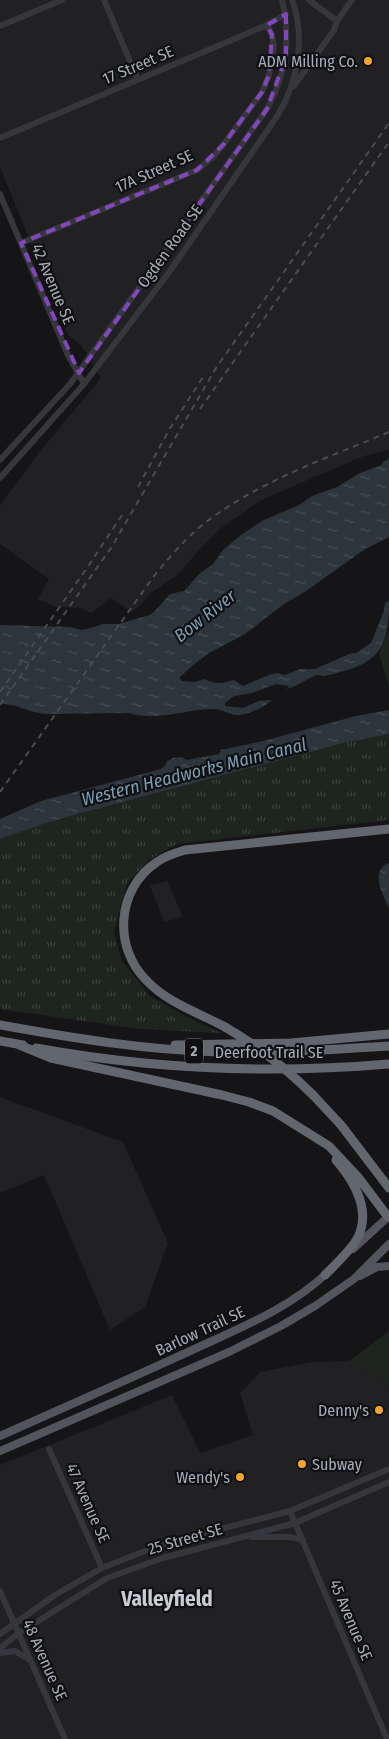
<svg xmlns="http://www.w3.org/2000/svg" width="389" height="1739" viewBox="0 0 389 1739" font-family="'Fira Sans Condensed',sans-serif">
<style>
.built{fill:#212124}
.grass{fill:#1d251e}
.park{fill:url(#park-tufts)}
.water{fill:url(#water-ripples)}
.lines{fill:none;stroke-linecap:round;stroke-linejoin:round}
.minor{stroke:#36373c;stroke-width:6}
.major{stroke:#52555b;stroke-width:8}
.highway{stroke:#62666d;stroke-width:9}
.rail{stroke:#494c51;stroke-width:2;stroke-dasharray:6 5;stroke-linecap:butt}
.highway-bridge{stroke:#62666d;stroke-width:9}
.marked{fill:none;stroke:#8446bd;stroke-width:4;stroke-dasharray:10 6;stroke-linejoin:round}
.poi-dot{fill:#f3a531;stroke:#101012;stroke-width:2}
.labels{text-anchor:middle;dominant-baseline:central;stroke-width:4.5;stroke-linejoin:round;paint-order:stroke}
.shield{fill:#101012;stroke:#7a7e86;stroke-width:1}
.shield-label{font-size:15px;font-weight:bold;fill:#a7adb7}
.poi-label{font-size:16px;fill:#a7adb7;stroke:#101012;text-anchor:end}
.street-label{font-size:16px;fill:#a7adb7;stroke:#101012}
.water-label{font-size:18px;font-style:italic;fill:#7d9db3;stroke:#101012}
.district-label{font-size:21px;font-weight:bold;fill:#c8ccd3;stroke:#101012}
</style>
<defs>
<pattern id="park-tufts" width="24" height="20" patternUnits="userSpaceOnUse" patternTransform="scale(1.25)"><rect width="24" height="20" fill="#1d251e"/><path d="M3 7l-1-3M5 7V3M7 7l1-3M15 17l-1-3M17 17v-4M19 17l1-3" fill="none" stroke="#3b423c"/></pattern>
<pattern id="water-ripples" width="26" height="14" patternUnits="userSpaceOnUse" patternTransform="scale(1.25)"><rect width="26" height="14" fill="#2b353b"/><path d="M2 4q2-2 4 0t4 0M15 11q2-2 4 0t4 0" fill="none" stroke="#475055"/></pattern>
</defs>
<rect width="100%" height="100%" fill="#151517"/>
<path class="built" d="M 0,0 L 389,0 L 389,450 L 364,456 L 261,500 L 220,529 L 198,551 L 179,574 L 152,592 L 139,607 L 131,612 L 111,598 L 91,613 L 81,608 L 56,607 L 38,599 L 49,579 L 0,544 L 0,505 L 41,450 L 101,378 L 82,346 L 68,335 L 0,167 Z
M 167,881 L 183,917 L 164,922 L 150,886 Z
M 0,1097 L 123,1142 L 168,1243 L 145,1307 L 110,1330 L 44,1175 L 0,1193 Z
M 349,1361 L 376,1375 L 389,1387 L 389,1739 L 0,1739 L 0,1465 L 172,1395 L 200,1453 L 253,1435 L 240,1393 L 260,1372 L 312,1362 Z"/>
<path class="grass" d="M 389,630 L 389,687 L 379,654 Z
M 389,1331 L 389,1387 L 376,1375 L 349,1361 Z"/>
<path class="park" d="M 389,729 L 389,820 L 177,844 L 149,860 L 127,883 L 114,932 L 122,961 L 150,996 L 184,1015 L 221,1033 L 140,1029 L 0,1009 L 0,834 Z"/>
<path class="water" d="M 389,459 L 389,537 L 365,549 L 306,591 L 284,604 L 245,634 L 209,653 L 192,666 L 180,677 L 180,679 L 182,681 L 194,682 L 205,679 C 214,685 224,683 234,680 L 243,686 L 269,675 L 277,673 L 285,675 L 300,669 L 315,669 L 349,654 L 356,653 L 371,643 L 384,611 L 385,603 L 389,600 C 389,644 382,662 337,673 C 333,674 326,676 322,676 C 316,676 319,674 314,676 C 305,680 296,687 286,689 L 289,686 L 276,684 L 252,693 L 234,696 L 225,703 L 225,706 L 243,708 L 259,701 L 272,700 C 265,707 247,715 237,715 C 229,715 223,709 214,709 C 185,709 158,722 129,713 L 44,714 L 30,711 L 16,706 L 0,703 L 0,625 L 70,627 L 81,630 L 95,627 L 102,624 L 118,624 L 150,615 L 155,611 L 170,594 L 184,591 L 187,588 L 199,574 L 213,564 L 223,550 L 241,535 L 262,521 L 299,505 L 312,496 L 337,487 L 360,473 L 382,465 L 383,462 Z
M 389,710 L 389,734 L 347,742 L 70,816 L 37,826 L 0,839 L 0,819 L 41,801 L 161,769 L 165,766 L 167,761 L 172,759 L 172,758 L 182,757 L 186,760 L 219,754 L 221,750 L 263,741 L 356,716 Z
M 389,863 L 389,908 C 383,895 369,871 389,863 Z"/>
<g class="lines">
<path class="minor" d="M 104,0 L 138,80
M 309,0 L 337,21
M 0,26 L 62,0
M 294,86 L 334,30 L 337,21 L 352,0
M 0,138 L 267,25 L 286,14
M 0,194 L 68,355 L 84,384
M 21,243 L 197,170 L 212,158 L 223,145 L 262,92 L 269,75 L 274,46 L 272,35 L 267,25
M 0,460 L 70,384 L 267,109 C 286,75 291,38 282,0
M 0,478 L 84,384 L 170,271 L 278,115 C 298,81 306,38 292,0
M 49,1449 L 102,1568
M 290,1511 L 387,1739
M 252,1537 L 290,1537 L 303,1540
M 0,1591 L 65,1739
M 0,1634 L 55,1595 L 102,1568 L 145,1551 L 186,1538 L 290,1511 L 389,1469
M 0,1648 L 19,1633 L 107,1578 L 163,1558 L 295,1523 L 389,1482
M 0,1653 L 15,1651 L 30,1660"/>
<path class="major" d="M 353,1249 L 389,1216
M 360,1276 L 377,1267 L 389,1266
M 0,1436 C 67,1406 134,1377 201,1346 C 245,1326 293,1306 328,1272
M 0,1451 L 229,1352 L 281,1326 L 315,1306 L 354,1279 L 389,1244"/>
<path class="highway" d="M 0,1025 C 72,1038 145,1050 218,1052 C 275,1054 332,1049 389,1046
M 225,1027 C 199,1013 168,1003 147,981 C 113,948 116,889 157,862 C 165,856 175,853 185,850 L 389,829
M 0,1041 L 23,1045
M 17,1044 L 51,1058 L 222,1095 L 249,1102 L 273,1111 L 329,1146 L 358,1177 L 388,1217
M 175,1045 L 291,1043 L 389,1034
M 36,1048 C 151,1069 272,1074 389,1064
M 313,1095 L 341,1125 L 389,1188
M 325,1275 C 334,1266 353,1248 358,1237 C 371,1210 354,1181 336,1160"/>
<path class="rail" d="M 200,409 L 389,142
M 138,487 L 169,430 L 203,377
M 0,692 L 89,565 L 122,515
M 0,705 L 111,548 L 216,368 L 389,123
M 0,792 L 154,576 C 168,559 183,541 201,526 C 256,482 325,459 389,432"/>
<path class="highway-bridge" d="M 225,1027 C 258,1046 286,1068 313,1095"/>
</g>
<path class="marked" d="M 286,14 L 286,57 L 267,109 L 79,373 L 21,243 L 197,170 L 223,145 L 262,92 L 269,75 L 272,35 L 267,25 Z"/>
<g class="poi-dot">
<circle cx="368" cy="61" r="5"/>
<circle cx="379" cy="1410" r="5"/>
<circle cx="302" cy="1464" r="5"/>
<circle cx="240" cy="1477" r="5"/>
</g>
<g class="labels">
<rect class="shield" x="185" y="1038.5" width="18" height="25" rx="4"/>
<g class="shield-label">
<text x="194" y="1051">2</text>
</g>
<g class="poi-label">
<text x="358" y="61">ADM Milling Co.</text>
<text x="369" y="1410">Denny's</text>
<text x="312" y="1464" text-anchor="start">Subway</text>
<text x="230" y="1477">Wendy's</text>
</g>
<g class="street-label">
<text transform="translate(138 65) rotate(-23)">17 Street SE</text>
<text transform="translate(154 171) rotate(-24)">17A Street SE</text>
<text transform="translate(170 246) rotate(-54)">Ogden Road SE</text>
<text transform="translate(53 284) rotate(67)">42 Avenue SE</text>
<text x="269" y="1052">Deerfoot Trail SE</text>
<text transform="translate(200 1331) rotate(-25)">Barlow Trail SE</text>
<text transform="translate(88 1503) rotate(66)">47 Avenue SE</text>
<text transform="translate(185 1539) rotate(-16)">25 Street SE</text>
<text transform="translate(351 1620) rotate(67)">45 Avenue SE</text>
<text transform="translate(45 1660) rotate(66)">48 Avenue SE</text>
</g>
<g class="water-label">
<text transform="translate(205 616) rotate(-38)">Bow River</text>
<text transform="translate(194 772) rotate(-14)">Western Headworks Main Canal</text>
</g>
<g class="district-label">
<text x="167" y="1599">Valleyfield</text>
</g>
</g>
</svg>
